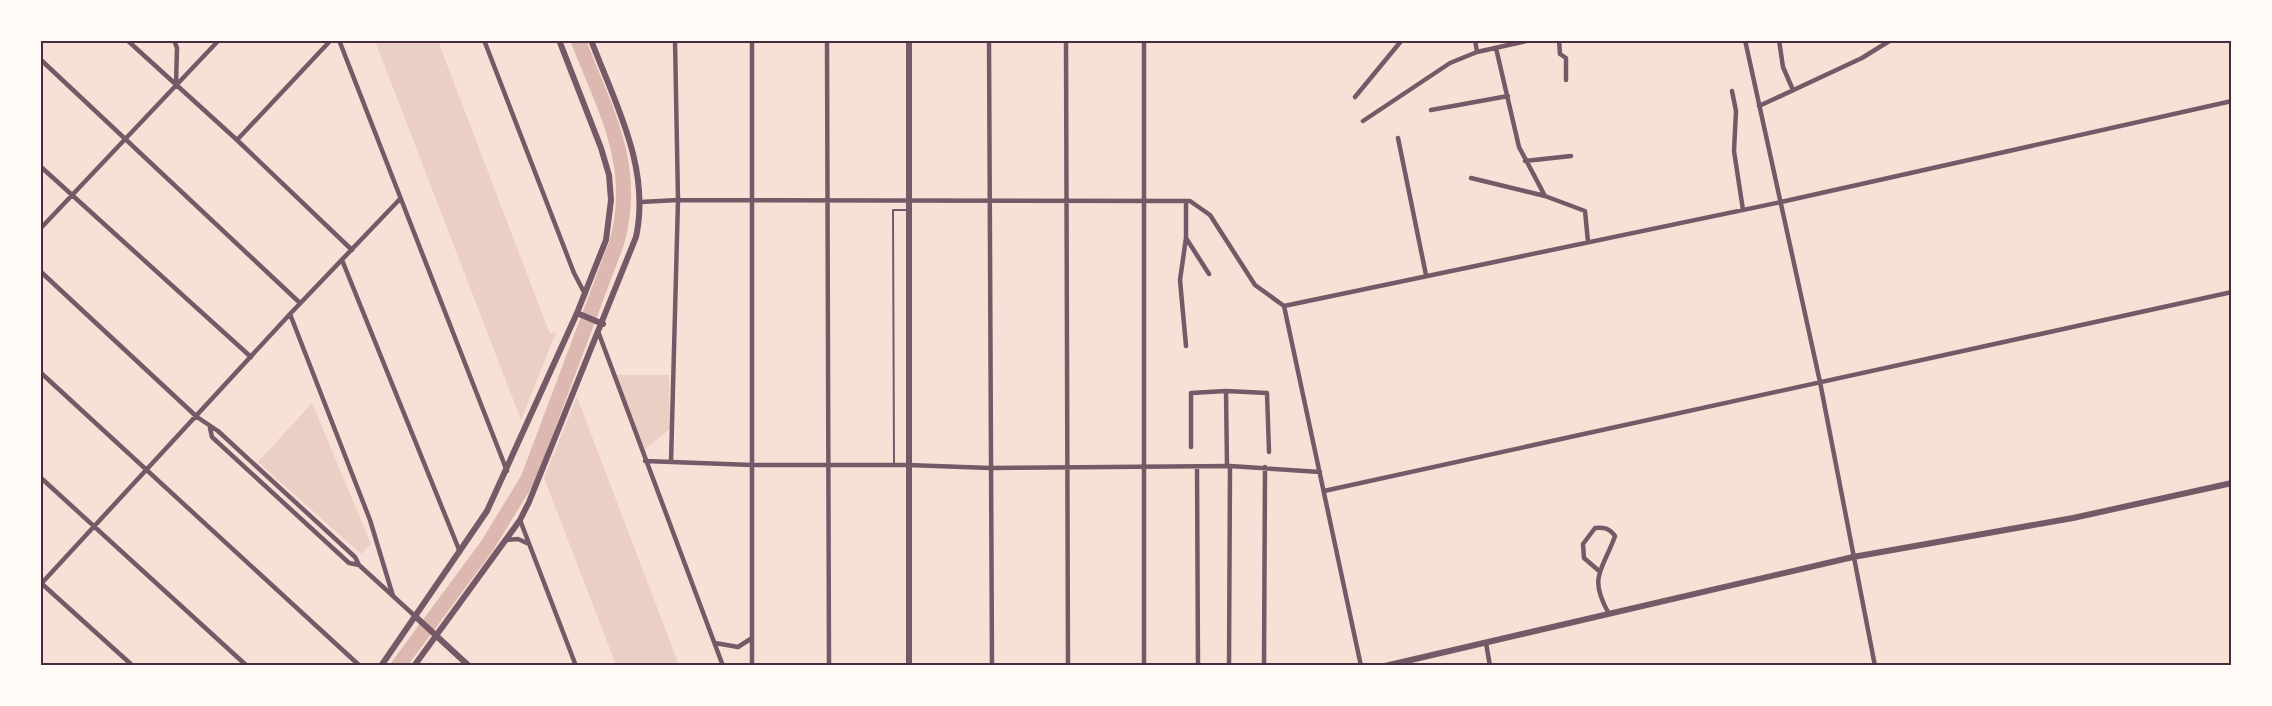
<svg xmlns="http://www.w3.org/2000/svg" width="2272" height="706" viewBox="0 0 2272 706" font-family="Inter,sans-serif">
<style>
.green{fill:#ebcfc5}
.lines{fill:none;stroke-linecap:round;stroke-linejoin:round}
.river{stroke:#dcb8b0;stroke-width:15}
.service{stroke:#755966;stroke-width:2}
.minor{stroke:#755966;stroke-width:4.5}
.tertiary{stroke:#755966;stroke-width:6}
.neatline{fill:none;stroke:#4a2c40;stroke-width:2}
</style>
<rect width="100%" height="100%" fill="#f7e1d7"/>
<path class="green" d="M 375,41 L 438,41 L 550,334 L 556,332 L 521,420 Z
M 615,375 L 669,375 L 670,429 L 644,450 Z
M 577,397 L 679,665 L 616,665 L 544,478 Z
M 312,403 L 371,544 L 361,554 L 258,462 Z"/>
<g class="lines">
<path class="river" d="M 398,666 L 487,546 L 528,479 L 617,242 C 638,165 605,110 578,40"/>
<path class="service" d="M 894,464 L 893,210 L 909,210"/>
<path class="minor" d="M 127,40 L 237,140 L 352,250
M 174,40 L 177,48 L 176,84
M 339,40 L 507,471
M 484,40 L 574,273 L 585,294
M 752,40 L 752,666
M 827,40 L 829,666
M 989,40 L 992,666
M 1066,40 L 1068,666
M 1144,40 L 1144,666
M 1475,40 L 1477,52
M 1559,40 L 1560,54 L 1566,58 L 1566,80
M 1745,40 L 1820,382 L 1875,666
M 1779,40 L 1783,67 L 1793,90
M 1496,48 L 1519,147 L 1545,196
M 40,59 L 300,303
M 1732,91 L 1736,111 L 1734,151 L 1743,210
M 1355,97 L 1402,40
M 1759,106 L 1862,58 L 1891,40
M 1431,110 L 1508,96
M 1363,121 L 1450,63 L 1477,52 L 1531,40
M 1398,138 L 1426,275
M 237,140 L 331,40
M 1525,161 L 1571,156
M 40,166 L 251,357
M 1471,178 L 1545,196 L 1585,211 L 1588,242
M 1186,201 L 1186,238 L 1209,274
M 641,202 L 678,200 L 1190,201 L 1210,215 L 1255,285 L 1284,306
M 40,229 L 219,40
M 342,260 L 460,552
M 40,271 L 197,417 L 218,431 L 355,557 L 359,565 L 416,617
M 1284,306 L 1781,202 L 2232,101
M 1284,306 L 1361,666
M 290,314 L 370,520 L 393,596
M 599,334 L 723,666
M 1186,346 L 1180,280 L 1186,238
M 40,372 L 360,666
M 210,428 L 212,437 L 349,563 L 359,565
M 1191,447 L 1191,393 L 1226,391
M 645,461 L 752,465 L 908,465 L 990,468 L 1230,466 L 1320,472
M 671,462 L 678,200 L 675,40
M 1197,466 L 1198,666
M 1227,466 L 1226,391 L 1267,393 L 1269,452
M 40,477 L 247,666
M 1324,491 L 2232,292
M 520,520 L 576,666
M 506,540 L 518,539 L 529,544
M 1598,570 L 1584,558 L 1583,544 L 1595,528 C 1604,527 1609,528 1615,536 C 1603,570 1588,576 1608,612
M 41,583 L 133,666
M 40,585 L 290,314 L 399,200
M 715,643 L 738,647 L 752,638
M 1486,643 L 1490,666
M 1229,666 L 1230,466
M 1264,666 L 1265,467"/>
<path class="tertiary" d="M 909,40 L 909,666
M 577,313 L 603,324
M 416,617 L 469,666
M 381,666 L 487,511 L 577,313 L 606,240 L 611,200 L 609,175 L 601,148 L 559,40
M 414,666 L 520,520 L 529,502 L 636,237 C 651,168 615,103 591,40
M 1385,666 L 1853,557 L 2073,518 L 2232,483"/>
</g>
<rect width="2272" height="706" fill="none" stroke="#fffaf5" stroke-width="84"/>
<rect x="42" y="42" width="2188" height="622" class="neatline"/>
</svg>
